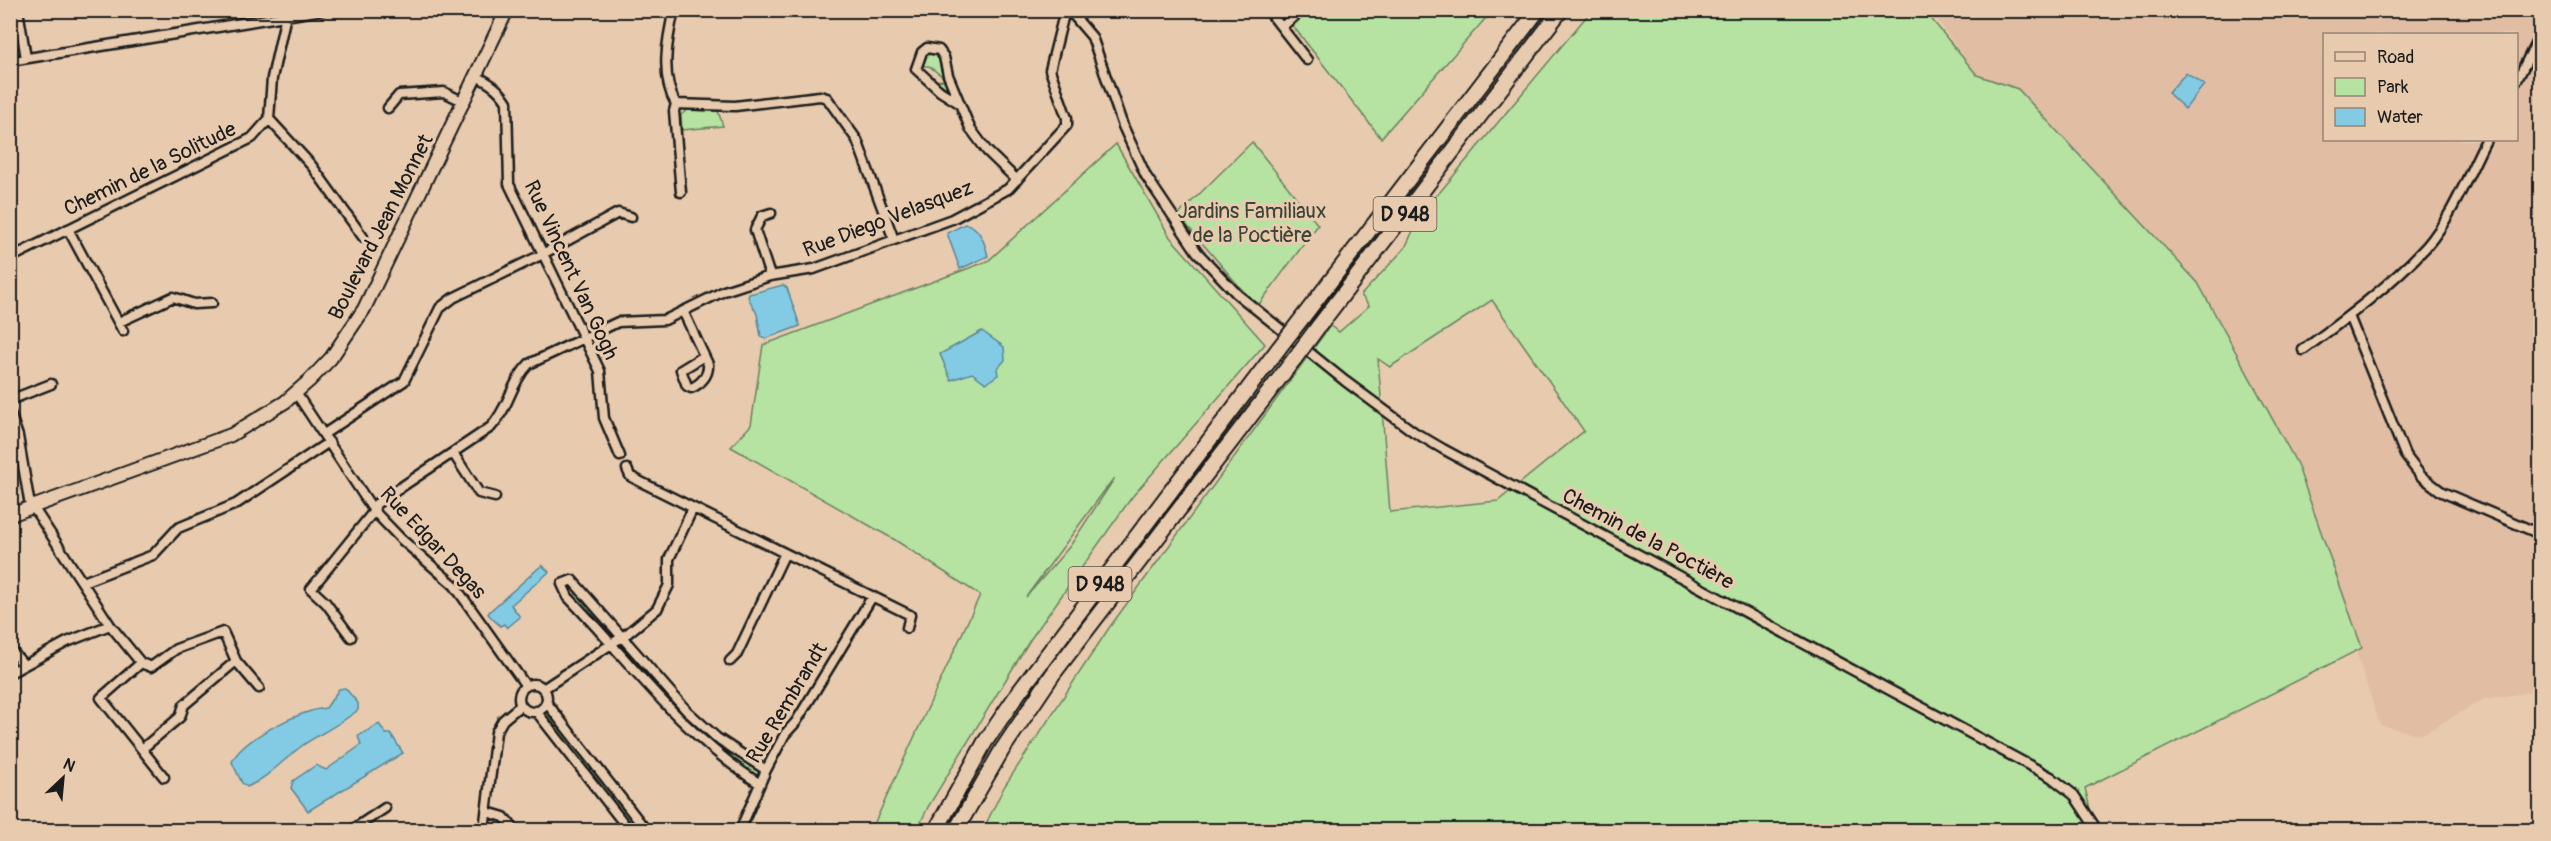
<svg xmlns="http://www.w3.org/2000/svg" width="2551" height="841" viewBox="0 0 2551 841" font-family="Pangolin,sans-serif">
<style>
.built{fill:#e1bda4;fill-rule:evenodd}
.green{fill:#b6e3a1;stroke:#69805e;stroke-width:1.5;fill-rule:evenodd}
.water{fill:#83cbe4;stroke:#5a8594;stroke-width:1.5}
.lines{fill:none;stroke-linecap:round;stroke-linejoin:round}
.minor-casing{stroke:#1c1c1c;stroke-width:13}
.secondary-casing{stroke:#1c1c1c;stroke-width:16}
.trunk-casing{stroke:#1c1c1c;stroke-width:18}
.minor{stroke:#e8cbaf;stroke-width:8}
.secondary{stroke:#e8cbaf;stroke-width:12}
.trunk{stroke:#e8cbaf;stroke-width:14}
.trunk-bridge-casing{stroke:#1c1c1c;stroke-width:18;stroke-linecap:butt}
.trunk-bridge{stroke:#e8cbaf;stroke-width:14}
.labels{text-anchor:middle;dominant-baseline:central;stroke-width:6;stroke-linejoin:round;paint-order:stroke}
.shield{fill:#e8cbaf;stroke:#595048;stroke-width:1.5}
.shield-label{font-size:20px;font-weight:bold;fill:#1c1c1c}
.street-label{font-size:21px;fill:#1c1c1c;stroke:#e8cbaf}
.park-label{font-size:21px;fill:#3b4437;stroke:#e8cbaf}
</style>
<rect width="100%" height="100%" fill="#e8cbaf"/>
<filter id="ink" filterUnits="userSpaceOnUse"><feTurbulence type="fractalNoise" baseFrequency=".0167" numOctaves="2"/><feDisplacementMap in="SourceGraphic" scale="12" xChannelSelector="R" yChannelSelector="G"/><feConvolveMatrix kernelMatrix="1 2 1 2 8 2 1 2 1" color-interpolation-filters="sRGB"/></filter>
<g filter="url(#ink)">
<path class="built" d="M 1931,11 L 2540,11 L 2540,691 L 2484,699 L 2421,735 L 2380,725 L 2292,460 L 2018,89 L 1977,75 ZM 2324,34 L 2516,34 L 2516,140 L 2324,140 Z"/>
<path class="green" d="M 1311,10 L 1492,10 L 1492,11 L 1381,138 L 1293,26 Z
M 1591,11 L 1925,11 L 1977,75 L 2018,89 L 2198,283 L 2297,464 L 2362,648 L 2085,788 L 2095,830 L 983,830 L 1004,787 L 1109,628 L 1330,326 L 1339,332 L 1369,306 L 1361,295 L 1405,248 L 1425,205 L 1440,192 ZM 1492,300 L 1584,431 L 1498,501 L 1390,512 L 1378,359 L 1390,367 Z
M 935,53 L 941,58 L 947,88 L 936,81 L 943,80 L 944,78 L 929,66 L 922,66 L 924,56 Z
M 687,110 L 718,111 L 723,126 L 682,130 L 681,115 Z
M 1252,142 L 1318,225 L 1257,307 L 1178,215 Z
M 1116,144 L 1170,237 L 1265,344 L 1132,497 L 1030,640 L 928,807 L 917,830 L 860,830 L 875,822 L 980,595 L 895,540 L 731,447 L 751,425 L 763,345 L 988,261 ZM 1114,479 L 1070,546 L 1026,597 L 1113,479 Z
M 579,592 L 615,633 L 614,634 L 609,634 L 575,598 L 575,594 Z
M 621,644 L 624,644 L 714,741 L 758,771 L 759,776 L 757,777 L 711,747 L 620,650 Z
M 545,711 L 550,713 L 642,830 L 633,830 L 624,820 L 543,714 Z"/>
<path class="water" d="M 2186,73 L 2204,85 L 2185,109 L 2168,93 Z
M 965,224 C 979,225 985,243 988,256 L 960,269 L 947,233 Z
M 783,285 L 787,288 L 800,326 L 765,339 L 761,336 L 757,314 L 748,297 L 749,294 Z
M 982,331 L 1004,347 L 1005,360 L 997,369 L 998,375 L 986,383 L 972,373 L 951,380 L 940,354 Z
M 542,565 L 549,572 L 511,605 L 520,617 L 507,628 L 504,624 L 500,626 L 488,614 L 490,611 Z
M 345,688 L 358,703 L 358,710 C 341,724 321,733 303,745 C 284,759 269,777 247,787 L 242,783 L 232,762 C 242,739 300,710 326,708 L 339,689 Z
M 379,724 L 386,734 L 391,734 L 403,753 L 308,811 L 291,788 L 293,781 L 316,765 L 326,770 L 361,745 L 358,736 Z"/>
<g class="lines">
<g class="minor-casing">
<path id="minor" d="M 18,10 L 26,58
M 674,10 C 667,40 660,76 676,104 L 674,111 L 681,192
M 960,10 L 984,10
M 1069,10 L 1092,37 L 1123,126 L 1146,176 L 1197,252 L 1237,294 L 1345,381 L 1414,432 L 1443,449 L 2051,777 L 2074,795 L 2097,830
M 1268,10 L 1307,60
M 1282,27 L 1301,10
M 10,61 L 322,10
M 476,76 C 490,83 499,89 507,102 L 509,184 L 600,371 L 604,418 L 620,456
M 2516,82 L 2540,35
M 959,103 L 940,91 L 916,69 L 922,52 L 927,48 L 939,50 L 944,57 L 948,75 L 970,128 L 987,151 L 1017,180
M 676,104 L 735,106 L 820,96 L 827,98 L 857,140 L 894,240
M 388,108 L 399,95 L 444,92 L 464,102
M 269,119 L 312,166 L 363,237
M 68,229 L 123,331
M 10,258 L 252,138 L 269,119 L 272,78 L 286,15
M 770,276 L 755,230 L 762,216 L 771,213
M 683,311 L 708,364 C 709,375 701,384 691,388 L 687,386 L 681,370 L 704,356
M 2349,316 L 2405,455 L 2421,476 L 2442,492 L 2540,534
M 119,322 L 173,297 L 194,304 L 212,303
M 2303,350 C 2344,320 2392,284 2426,247 C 2452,217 2468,175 2486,140
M 296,393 L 374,511 L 401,539 L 454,585 L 526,686
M 10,400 L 51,384
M 10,413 L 18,436 L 29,500 L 33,507 L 110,625 L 141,663
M 324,434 L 404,381 L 440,308 L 453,298 L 539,256 L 618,213 L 631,217
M 453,453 L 479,493 L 495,497
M 627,469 L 630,476 L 641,482 L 910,615 L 907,628
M 83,582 L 153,555 L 178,528 L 236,504 L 329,442
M 351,637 L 326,603 L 311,589 L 374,511 L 376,504 L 491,427 C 509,408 511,382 529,364 L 618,322 L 665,320 L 724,291 L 770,276 L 814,269 L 952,219 L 1008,189 L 1067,125 L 1067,118 L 1050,70 L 1065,10
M 10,649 L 24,665
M 730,661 L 737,654 L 785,553
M 10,673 L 67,642 L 110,625
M519 698a14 14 0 1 1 28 0a14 14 0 1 1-28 0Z
M 543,689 L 628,633 L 657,609 L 669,585 L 669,559 L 693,508
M 546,702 L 646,830
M 536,711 L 629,830
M 142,749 L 180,717 L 184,705 L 236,661 L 259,688
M 164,777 L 101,698 L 141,663 L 151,667 L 176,649 L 223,632 L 236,661
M 760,784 C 679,732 633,664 568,597 L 562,584 L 572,580 L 687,711 L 717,738 L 766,770
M 487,812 L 504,817 L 515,830
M 352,830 L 385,808
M 484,830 L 496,732 L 503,720 L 521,705
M 740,830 L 766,770 L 785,734 L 796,722 L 872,597"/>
</g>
<g class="secondary-casing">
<path id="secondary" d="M 10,515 L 231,435 L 285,402 L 310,380 L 331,358 L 364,309 L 507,10"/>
</g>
<g class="trunk-casing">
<path id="trunk" d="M 1303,317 L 1538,10
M 1318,327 L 1561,10
M 936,830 L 985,742 L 1019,692 L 1279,348
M 956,830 L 1002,750 L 1053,674 L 1295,358"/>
</g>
<use href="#minor" class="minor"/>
<use href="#secondary" class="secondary"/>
<use href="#trunk" class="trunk"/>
<g class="trunk-bridge-casing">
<path id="trunk-bridge" d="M 1279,348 L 1303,317
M 1295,358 L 1318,327"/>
</g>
<use href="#trunk-bridge" class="trunk-bridge"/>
</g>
</g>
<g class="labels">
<g class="shield">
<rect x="1373.5" y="197" width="63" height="34" rx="4.5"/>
<rect x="1068.5" y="567" width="63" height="34" rx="4.5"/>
</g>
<g class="shield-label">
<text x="1405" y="214">D 948</text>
<text x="1100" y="584">D 948</text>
</g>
<g class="street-label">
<text transform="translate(150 169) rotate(-26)">Chemin de la Solitude</text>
<text transform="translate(888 219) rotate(-21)">Rue Diego Velasquez</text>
<text transform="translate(381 227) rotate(-63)">Boulevard Jean Monnet</text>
<text transform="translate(571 270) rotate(65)">Rue Vincent Van Gogh</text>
<text transform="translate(1648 539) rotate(28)">Chemin de la Poctière</text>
<text transform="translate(433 543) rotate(47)">Rue Edgar Degas</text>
<text transform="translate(787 703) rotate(-59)">Rue Rembrandt</text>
</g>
<g class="park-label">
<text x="1252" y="211">Jardins Familiaux<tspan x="1252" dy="24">de la Poctière</tspan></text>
</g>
</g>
<rect width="2551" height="841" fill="none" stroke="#e8cbaf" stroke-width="36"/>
<rect x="18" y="18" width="2515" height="805" fill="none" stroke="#1c1c1c" stroke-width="2" filter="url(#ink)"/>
<rect x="2323" y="33" width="195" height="108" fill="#e8cbaf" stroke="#968574" stroke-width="1.5"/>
<rect x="2335" y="52" width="30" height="9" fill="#e8cbaf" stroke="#968574" stroke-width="1.5"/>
<text x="2377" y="63" font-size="18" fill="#1c1c1c">Road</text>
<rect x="2335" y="78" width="30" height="18" fill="#b6e3a1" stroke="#968574" stroke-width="1.5"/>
<text x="2377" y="93" font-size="18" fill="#1c1c1c">Park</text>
<rect x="2335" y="108" width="30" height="18" fill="#83cbe4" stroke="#968574" stroke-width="1.5"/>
<text x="2377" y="123" font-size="18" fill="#1c1c1c">Water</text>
<g transform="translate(63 778) rotate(26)" stroke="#e8cbaf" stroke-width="4.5" paint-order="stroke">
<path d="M0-4.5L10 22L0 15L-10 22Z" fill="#1c1c1c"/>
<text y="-9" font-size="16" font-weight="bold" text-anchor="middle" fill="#1c1c1c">N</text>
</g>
</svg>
